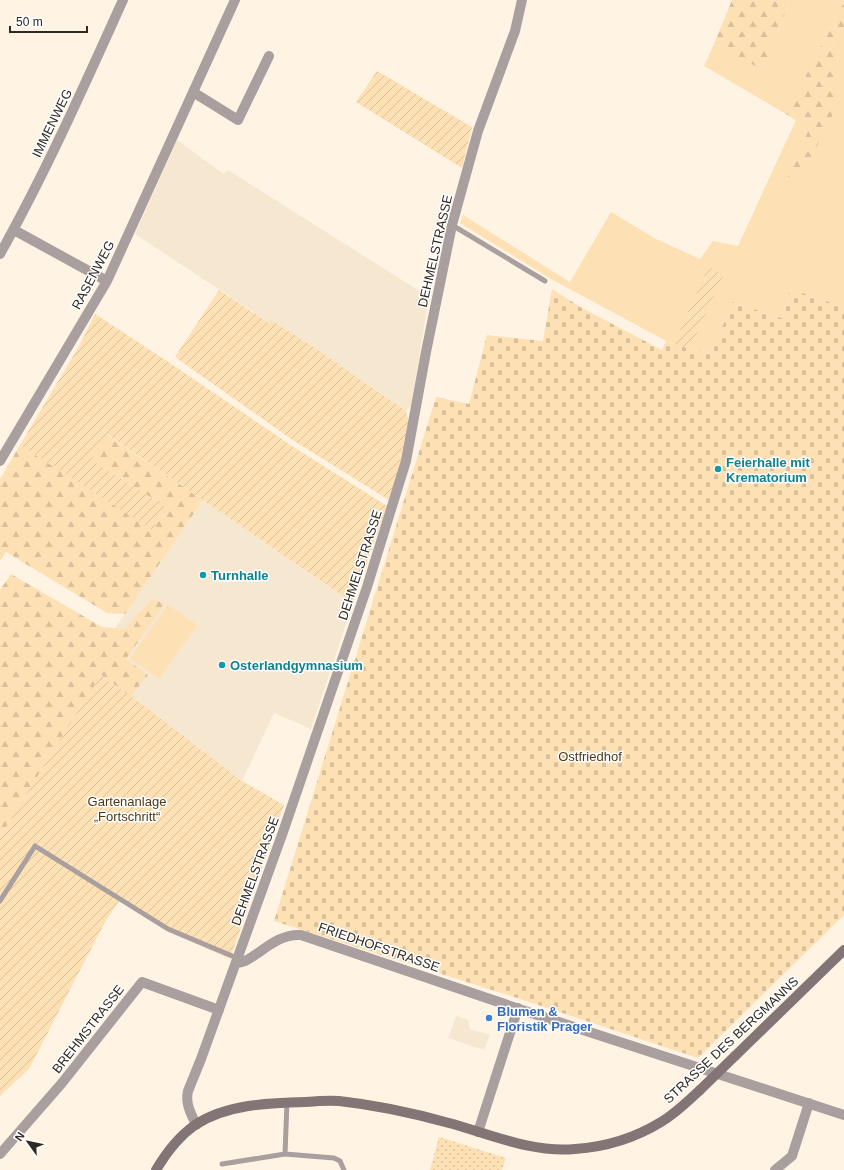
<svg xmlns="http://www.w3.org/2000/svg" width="844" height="1170" viewBox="0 0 844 1170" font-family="Helvetica,sans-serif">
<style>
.built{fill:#f6e7d1}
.grass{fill:#fde0b4}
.forest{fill:url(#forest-firs)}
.cemetery{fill:url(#cemetery-stones)}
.park{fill:url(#park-dots)}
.garden{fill:url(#garden-furrows)}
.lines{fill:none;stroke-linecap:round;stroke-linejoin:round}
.lane{stroke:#a89f9e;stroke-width:5}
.street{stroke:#a89f9e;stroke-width:10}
.secondary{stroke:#837575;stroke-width:10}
.secondary-bridge{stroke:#837575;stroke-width:10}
.culture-dot{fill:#0f9aa8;stroke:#fff;stroke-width:1.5}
.shop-dot{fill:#3f7fe0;stroke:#fff;stroke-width:1.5}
.labels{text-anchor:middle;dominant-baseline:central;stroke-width:3;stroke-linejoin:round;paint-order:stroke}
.street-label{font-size:13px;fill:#2d2923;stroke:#fff}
.culture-label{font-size:13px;font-weight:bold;fill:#0d838f;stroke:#fff;text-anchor:start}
.park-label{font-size:13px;fill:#4e3915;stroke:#fff}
.shop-label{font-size:13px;font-weight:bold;fill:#366cbe;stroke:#fff;text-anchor:start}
</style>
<defs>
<pattern id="forest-firs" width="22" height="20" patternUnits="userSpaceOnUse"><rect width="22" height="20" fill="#fde0b4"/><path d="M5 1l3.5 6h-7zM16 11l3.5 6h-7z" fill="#d9c09a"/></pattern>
<pattern id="cemetery-stones" width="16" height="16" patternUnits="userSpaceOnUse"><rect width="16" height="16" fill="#fde0b4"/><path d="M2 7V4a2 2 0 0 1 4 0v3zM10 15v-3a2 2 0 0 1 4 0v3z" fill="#d9c09a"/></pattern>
<pattern id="park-dots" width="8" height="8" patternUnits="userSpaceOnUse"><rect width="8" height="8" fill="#fde0b4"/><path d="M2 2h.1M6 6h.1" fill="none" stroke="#d9c09a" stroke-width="1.8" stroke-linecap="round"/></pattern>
<pattern id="garden-furrows" width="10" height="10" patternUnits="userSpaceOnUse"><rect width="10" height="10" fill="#fde0b4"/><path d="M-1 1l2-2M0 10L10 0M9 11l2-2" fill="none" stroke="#d9c09a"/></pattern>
</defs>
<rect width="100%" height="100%" fill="#fff4e4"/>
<path class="built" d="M 177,140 L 224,174 L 228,170 L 429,297 L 411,406 L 406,411 L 312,346 L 271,320 L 270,323 L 135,234 Z
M 203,500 L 353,603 L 311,729 L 274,713 L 242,781 L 89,666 Z
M 456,1016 L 468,1020 L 470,1029 L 490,1035 L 484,1050 L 448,1038 Z"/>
<path class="grass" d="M 790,0 L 844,0 L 844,2 L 786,114 L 704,66 L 714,44 L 763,70 Z
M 844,37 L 844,307 L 791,289 L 782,318 L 732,302 L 712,353 L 690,349 L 724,274 L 708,268 L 674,344 L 666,341 L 551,279 L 460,223 L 463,215 L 570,282 L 611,212 L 656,239 L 700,259 L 713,241 L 738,246 L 796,120 L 809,129 L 781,194 L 837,73 L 838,46 Z
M 168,605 L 197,625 L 159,679 L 130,658 Z"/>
<path class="forest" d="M 732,0 L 790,0 L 763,70 L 714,44 Z
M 844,2 L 844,37 L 838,46 L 837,73 L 832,118 L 800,177 L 780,195 L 809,129 L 786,114 Z
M 107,435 L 203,500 L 125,614 L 107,613 L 6,552 L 0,561 L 0,479 L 20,445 L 152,529 L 166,507 L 91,460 Z
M 11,574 L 102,627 L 125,629 L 152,599 L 165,603 L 126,659 L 148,675 L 131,696 L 101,675 L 0,837 L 0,590 Z"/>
<path class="cemetery" d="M 552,289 L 582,308 L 662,350 L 666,341 L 690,349 L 712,353 L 732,302 L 782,318 L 791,289 L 844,307 L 844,915 L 698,1058 L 514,997 L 274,921 L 436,397 L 469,404 L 487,335 L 543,341 Z"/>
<path class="park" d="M 439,1137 L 506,1158 L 502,1170 L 430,1170 Z"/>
<path class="garden" d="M 377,71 L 472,127 L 462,168 L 356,102 Z
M 708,267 L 724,274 L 690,349 L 674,344 Z
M 219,290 L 269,323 L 271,320 L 312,346 L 406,411 L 409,422 L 401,463 L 389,500 L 294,441 L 175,357 Z
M 95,314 L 170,363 L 292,446 L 387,506 L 353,603 L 108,435 L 91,460 L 166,507 L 152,530 L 20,445 L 78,348 Z
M 100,675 L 131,696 L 242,781 L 284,805 L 230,959 L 167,931 L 119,901 L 105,922 L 29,1069 L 0,1096 L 0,837 Z"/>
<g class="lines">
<path class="lane" d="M 452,225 L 545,281
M 0,901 L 35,846 L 168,929 L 237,958
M 285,1154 L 334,1158 L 340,1161 L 344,1170
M 222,1164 L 285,1154 L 287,1102"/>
<path class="street" d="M 193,92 L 238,120 L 269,56
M 14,230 L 107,281
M 0,254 C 46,172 84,86 123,0
M 0,461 L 107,281 L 235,0
M 236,963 C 245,963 250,958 258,953 C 272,943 284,934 301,935 L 531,1013 L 844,1115
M 196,1125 C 191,1113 185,1104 188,1091 L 201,1059 L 283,832 L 367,587 L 406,461 L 426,352 L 452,225 L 478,131 L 515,31 L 522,0
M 478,1132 L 518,1008
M 0,1154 L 62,1083 L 142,982 L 219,1010
M 775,1170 L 792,1156 L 809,1103"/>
<path class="secondary" d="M 735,1056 L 844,950
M 156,1170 C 166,1153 178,1137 195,1125 C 227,1104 269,1103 306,1102 C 317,1101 329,1100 339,1101 C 376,1105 413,1113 449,1123 C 490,1134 531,1153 575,1149 C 605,1147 635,1138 661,1122 C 675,1114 688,1101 700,1090"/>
<path class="secondary-bridge" d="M 700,1090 L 735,1056"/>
</g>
<g class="culture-dot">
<circle cx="718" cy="469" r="4"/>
<circle cx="203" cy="575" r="4"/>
<circle cx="222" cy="665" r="4"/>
</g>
<circle class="shop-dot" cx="489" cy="1018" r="4"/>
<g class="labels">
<g class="street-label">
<text transform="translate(52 123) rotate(-64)">IMMENWEG</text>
<text transform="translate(435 251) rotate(-77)">DEHMELSTRASSE</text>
<text transform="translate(93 275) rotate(-62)">RASENWEG</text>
<text transform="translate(360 565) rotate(-72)">DEHMELSTRASSE</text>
<text transform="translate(255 871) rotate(-70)">DEHMELSTRASSE</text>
<text transform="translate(379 947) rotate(19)">FRIEDHOFSTRASSE</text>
<text transform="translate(88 1029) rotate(-52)">BREHMSTRASSE</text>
<text transform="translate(731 1040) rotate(-43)">STRASSE DES BERGMANNS</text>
</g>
<g class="culture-label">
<text x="726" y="462">Feierhalle mit<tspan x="726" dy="15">Krematorium</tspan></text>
<text x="211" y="575">Turnhalle</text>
<text x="230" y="665">Osterlandgymnasium</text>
</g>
<g class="park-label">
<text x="590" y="756">Ostfriedhof</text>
<text x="127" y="801">Gartenanlage<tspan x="127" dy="15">„Fortschritt“</tspan></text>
</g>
<g class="shop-label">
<text x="497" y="1011">Blumen &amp;<tspan x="497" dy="15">Floristik Prager</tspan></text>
</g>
</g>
<g transform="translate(28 1142) rotate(303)" stroke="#ffffff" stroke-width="3" paint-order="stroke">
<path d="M0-3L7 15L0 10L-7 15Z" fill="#2d2923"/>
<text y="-6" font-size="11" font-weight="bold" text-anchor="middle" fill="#2d2923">N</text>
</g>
<path d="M10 26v6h77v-6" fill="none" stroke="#2d2923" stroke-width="2"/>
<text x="16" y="26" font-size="12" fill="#2d2923" stroke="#ffffff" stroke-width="3" paint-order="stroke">50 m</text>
</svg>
